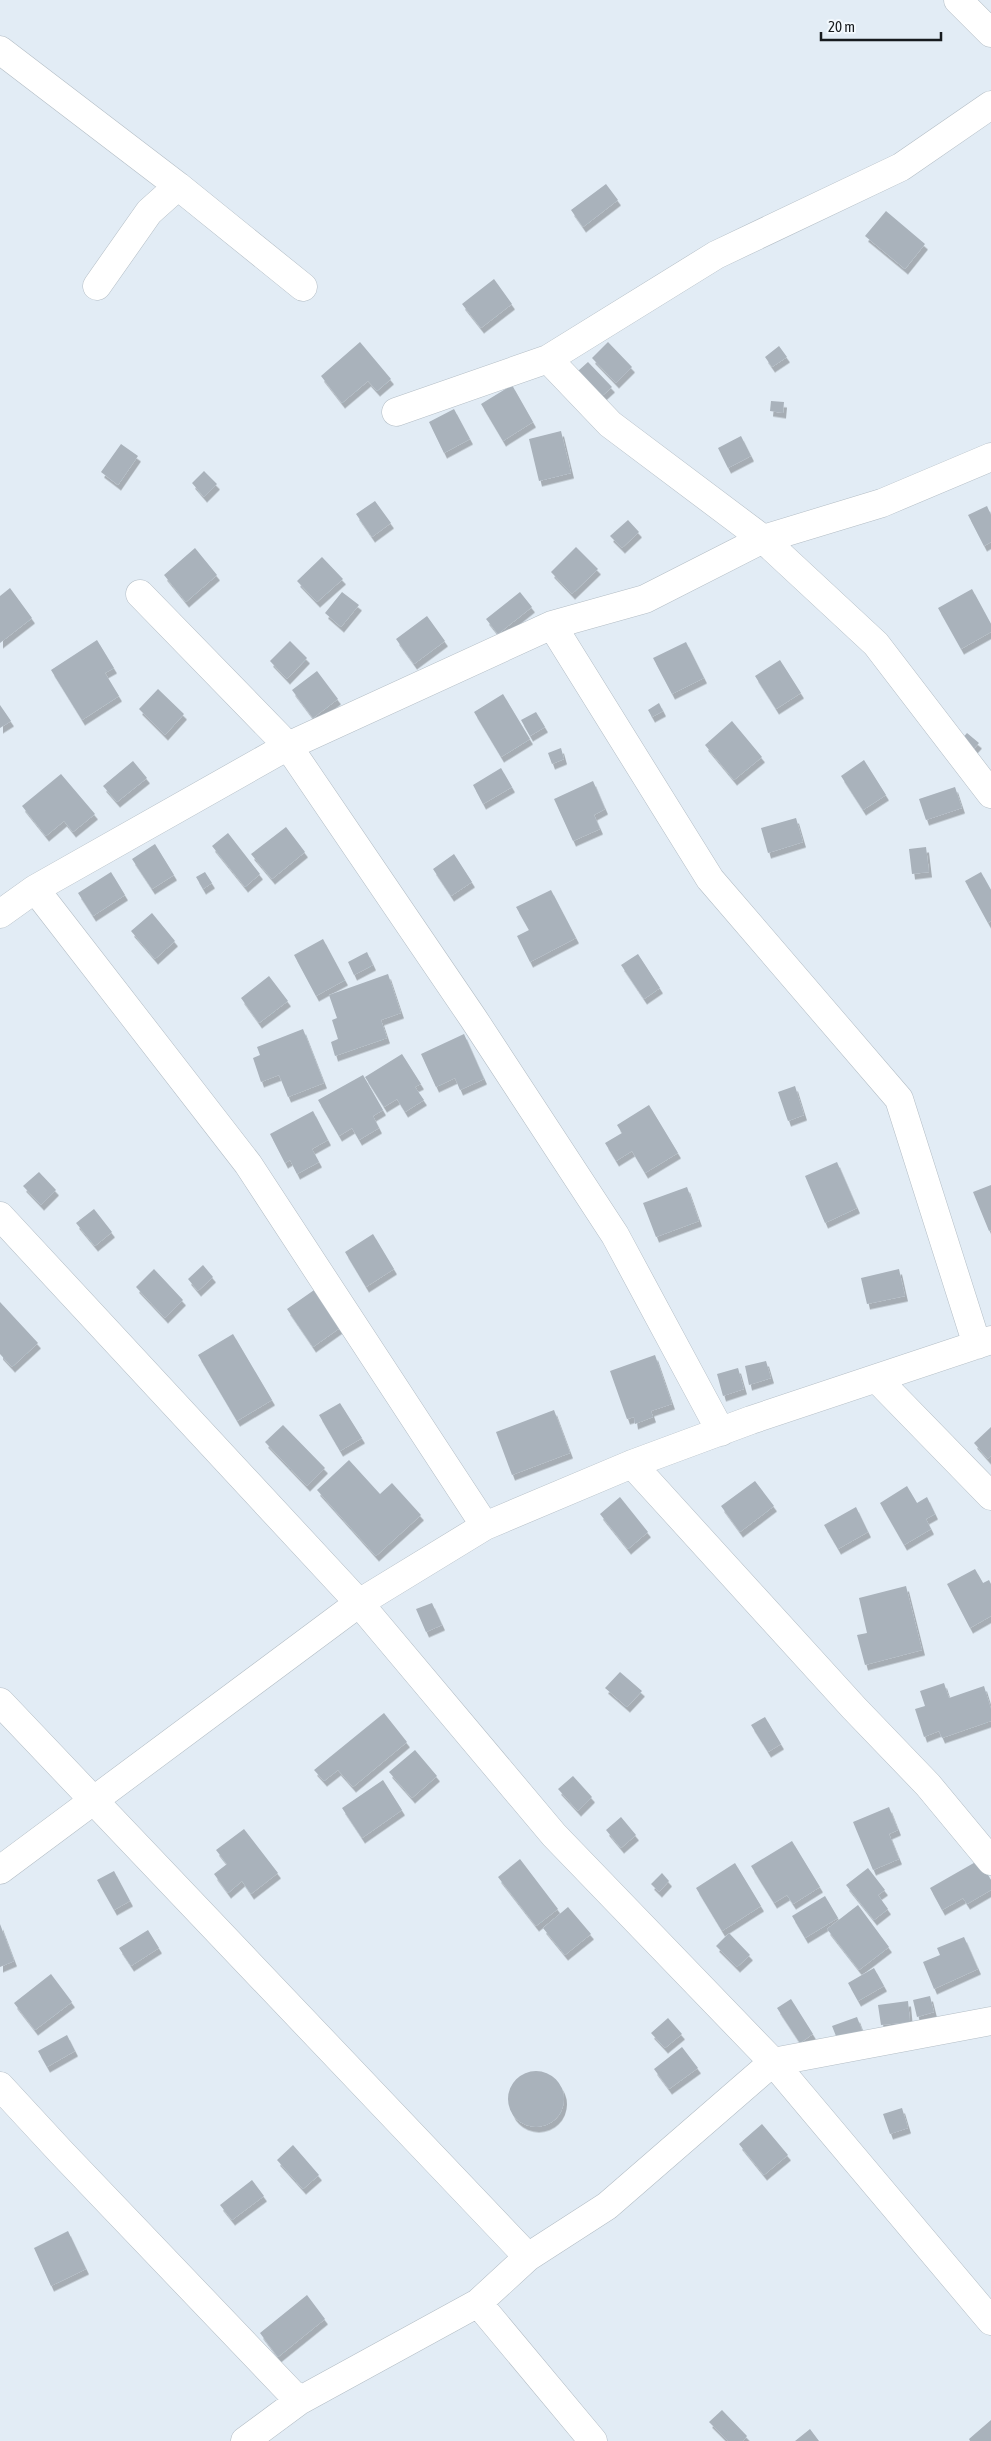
<svg xmlns="http://www.w3.org/2000/svg" width="991" height="2441" viewBox="0 0 991 2441" font-family="'Asap Condensed',sans-serif">
<style>
.building{fill:#a9b2bb;filter:url(#shadow)}
.lines{fill:none;stroke-linecap:round;stroke-linejoin:round}
.street-casing{stroke:#b3bdc5;stroke-width:29}
.street{stroke:#fff;stroke-width:28}
</style>
<defs>
<filter id="shadow"><feDropShadow dx="3" dy="5.5" stdDeviation="0" flood-color="#0004"/></filter>
</defs>
<rect width="100%" height="100%" fill="#e2ecf5"/>
<path class="building" d="M 606,184 L 618,200 L 583,227 L 571,210 Z
M 886,211 L 925,244 L 905,269 L 865,236 Z
M 494,279 L 512,304 L 481,328 L 462,304 Z
M 360,342 L 391,379 L 377,391 L 368,381 L 342,403 L 321,376 Z
M 608,342 L 632,367 L 616,383 L 592,358 Z
M 779,346 L 787,357 L 772,367 L 765,357 Z
M 588,362 L 612,387 L 602,396 L 578,371 Z
M 512,385 L 533,422 L 503,441 L 481,404 Z
M 771,401 L 784,402 L 783,413 L 770,411 Z
M 454,409 L 470,439 L 444,453 L 429,422 Z
M 561,431 L 571,473 L 539,481 L 529,439 Z
M 741,436 L 751,456 L 728,468 L 718,448 Z
M 121,444 L 138,456 L 118,485 L 101,472 Z
M 204,471 L 217,484 L 204,497 L 192,483 Z
M 375,501 L 391,523 L 372,537 L 356,514 Z
M 987,506 L 991,515 L 991,542 L 984,546 L 968,515 Z
M 628,520 L 639,532 L 622,548 L 610,536 Z
M 576,547 L 598,569 L 572,594 L 551,572 Z
M 195,548 L 217,575 L 186,602 L 164,575 Z
M 322,557 L 343,579 L 317,602 L 297,581 Z
M 10,588 L 32,618 L 0,643 L 0,596 Z
M 972,589 L 991,624 L 991,632 L 961,649 L 938,608 Z
M 342,592 L 359,605 L 341,627 L 325,613 Z
M 520,592 L 532,607 L 498,634 L 486,619 Z
M 427,616 L 445,641 L 414,664 L 396,639 Z
M 97,640 L 114,668 L 105,673 L 119,696 L 82,720 L 51,670 Z
M 290,641 L 307,658 L 287,679 L 270,661 Z
M 686,642 L 704,678 L 672,694 L 653,658 Z
M 780,660 L 801,693 L 776,709 L 755,676 Z
M 317,671 L 338,699 L 313,718 L 292,690 Z
M 158,689 L 184,714 L 165,735 L 139,709 Z
M 503,694 L 530,739 L 501,757 L 474,712 Z
M 659,703 L 663,711 L 652,717 L 648,710 Z
M 0,705 L 11,721 L 0,728 Z
M 536,712 L 545,727 L 530,736 L 521,720 Z
M 732,721 L 762,757 L 734,780 L 705,745 Z
M 967,733 L 979,743 L 970,753 L 959,742 Z
M 561,748 L 564,759 L 552,764 L 548,753 Z
M 864,760 L 886,795 L 863,810 L 841,776 Z
M 133,761 L 147,778 L 117,802 L 103,786 Z
M 501,768 L 512,787 L 483,804 L 473,785 Z
M 61,774 L 95,814 L 73,832 L 64,821 L 46,836 L 22,806 Z
M 593,781 L 605,809 L 594,815 L 600,829 L 573,841 L 554,799 Z
M 955,787 L 962,808 L 926,820 L 919,799 Z
M 796,818 L 803,842 L 768,853 L 761,828 Z
M 286,827 L 305,852 L 272,879 L 251,854 Z
M 228,833 L 260,874 L 245,887 L 212,846 Z
M 155,844 L 174,875 L 152,889 L 132,859 Z
M 926,847 L 929,872 L 912,874 L 909,849 Z
M 454,854 L 472,882 L 451,896 L 433,869 Z
M 111,872 L 125,895 L 93,916 L 78,893 Z
M 205,872 L 212,883 L 203,889 L 196,877 Z
M 981,872 L 991,890 L 991,921 L 988,923 L 965,881 Z
M 551,890 L 576,938 L 530,962 L 517,936 L 529,930 L 516,907 Z
M 152,913 L 175,941 L 155,959 L 131,931 Z
M 323,939 L 345,980 L 316,996 L 294,955 Z
M 367,952 L 373,965 L 354,975 L 348,962 Z
M 638,954 L 660,988 L 644,999 L 621,965 Z
M 388,974 L 401,1013 L 381,1020 L 387,1038 L 335,1056 L 331,1042 L 338,1039 L 332,1020 L 337,1018 L 329,995 Z
M 269,976 L 288,1001 L 259,1023 L 241,998 Z
M 303,1029 L 324,1083 L 288,1097 L 279,1075 L 261,1082 L 253,1058 L 260,1055 L 257,1047 Z
M 464,1034 L 484,1079 L 460,1090 L 455,1078 L 436,1087 L 421,1054 Z
M 402,1054 L 421,1084 L 415,1087 L 424,1100 L 405,1112 L 397,1099 L 384,1107 L 365,1077 Z
M 363,1075 L 383,1110 L 373,1116 L 379,1128 L 359,1140 L 352,1128 L 339,1136 L 318,1100 Z
M 795,1086 L 804,1115 L 788,1121 L 778,1092 Z
M 649,1105 L 678,1153 L 645,1173 L 632,1151 L 616,1161 L 605,1143 L 622,1133 L 617,1125 Z
M 313,1111 L 328,1140 L 312,1149 L 319,1162 L 297,1174 L 290,1160 L 285,1163 L 270,1134 Z
M 837,1162 L 857,1208 L 825,1223 L 805,1176 Z
M 39,1172 L 56,1190 L 41,1205 L 23,1186 Z
M 991,1185 L 991,1230 L 989,1231 L 973,1192 Z
M 687,1187 L 699,1221 L 656,1237 L 643,1203 Z
M 94,1209 L 112,1232 L 95,1246 L 76,1223 Z
M 373,1234 L 394,1269 L 366,1287 L 345,1252 Z
M 203,1265 L 213,1277 L 198,1291 L 188,1279 Z
M 154,1269 L 183,1300 L 165,1318 L 136,1287 Z
M 899,1269 L 905,1296 L 867,1304 L 861,1278 Z
M 317,1288 L 344,1325 L 313,1347 L 287,1309 Z
M 0,1302 L 38,1343 L 12,1367 L 0,1354 Z
M 233,1334 L 272,1400 L 237,1421 L 198,1355 Z
M 655,1355 L 672,1404 L 651,1411 L 653,1417 L 635,1424 L 634,1417 L 627,1419 L 610,1371 Z
M 766,1361 L 771,1378 L 749,1385 L 745,1366 Z
M 738,1368 L 744,1389 L 723,1396 L 717,1374 Z
M 340,1403 L 362,1438 L 340,1451 L 319,1415 Z
M 554,1410 L 570,1453 L 512,1475 L 496,1432 Z
M 283,1425 L 325,1468 L 307,1486 L 265,1442 Z
M 991,1427 L 991,1456 L 988,1459 L 974,1443 Z
M 349,1460 L 380,1494 L 392,1483 L 421,1515 L 376,1556 L 317,1490 Z
M 755,1481 L 774,1506 L 740,1532 L 721,1506 Z
M 907,1486 L 917,1503 L 927,1497 L 935,1514 L 926,1519 L 931,1529 L 904,1545 L 880,1503 Z
M 620,1497 L 648,1532 L 628,1549 L 600,1514 Z
M 856,1507 L 868,1532 L 838,1549 L 824,1525 Z
M 975,1569 L 983,1583 L 989,1580 L 991,1584 L 991,1616 L 970,1628 L 947,1584 Z
M 906,1586 L 922,1650 L 865,1665 L 857,1635 L 867,1633 L 859,1598 Z
M 432,1603 L 442,1625 L 426,1632 L 416,1609 Z
M 620,1672 L 642,1691 L 627,1707 L 605,1688 Z
M 944,1683 L 949,1698 L 984,1686 L 991,1709 L 991,1721 L 942,1738 L 939,1731 L 924,1737 L 915,1709 L 925,1706 L 920,1691 Z
M 384,1713 L 407,1742 L 353,1787 L 338,1770 L 324,1781 L 314,1770 Z
M 765,1717 L 781,1744 L 768,1752 L 751,1725 Z
M 415,1750 L 437,1776 L 412,1798 L 389,1772 Z
M 573,1776 L 592,1797 L 578,1811 L 558,1789 Z
M 383,1780 L 402,1810 L 362,1838 L 342,1808 Z
M 889,1807 L 898,1830 L 889,1834 L 899,1859 L 873,1870 L 853,1822 Z
M 621,1817 L 636,1835 L 621,1848 L 606,1830 Z
M 244,1829 L 278,1873 L 251,1894 L 242,1881 L 228,1893 L 214,1874 L 227,1864 L 216,1850 Z
M 792,1841 L 820,1887 L 793,1904 L 787,1895 L 774,1903 L 751,1866 Z
M 520,1859 L 558,1909 L 536,1926 L 498,1877 Z
M 979,1860 L 991,1880 L 991,1890 L 967,1904 L 963,1898 L 942,1910 L 930,1888 Z
M 735,1863 L 761,1906 L 722,1931 L 696,1888 Z
M 868,1868 L 885,1890 L 878,1895 L 888,1909 L 874,1920 L 846,1885 Z
M 114,1871 L 130,1901 L 114,1910 L 97,1880 Z
M 662,1873 L 669,1881 L 659,1892 L 651,1884 Z
M 825,1896 L 838,1918 L 805,1938 L 792,1916 Z
M 858,1905 L 889,1947 L 859,1970 L 827,1929 Z
M 568,1907 L 591,1934 L 565,1955 L 543,1928 Z
M 0,1924 L 14,1961 L 0,1967 Z
M 148,1930 L 159,1948 L 131,1966 L 119,1948 Z
M 729,1933 L 750,1955 L 737,1967 L 716,1946 Z
M 964,1937 L 978,1969 L 934,1989 L 923,1962 L 940,1955 L 937,1948 Z
M 874,1968 L 884,1986 L 858,2001 L 848,1983 Z
M 51,1974 L 72,2002 L 35,2030 L 14,2003 Z
M 930,1996 L 934,2012 L 917,2017 L 913,2000 Z
M 791,1999 L 813,2034 L 800,2043 L 777,2008 Z
M 908,2001 L 910,2022 L 881,2025 L 878,2005 Z
M 857,2017 L 863,2033 L 838,2041 L 832,2026 Z
M 668,2018 L 682,2034 L 665,2048 L 651,2033 Z
M 67,2035 L 75,2051 L 47,2067 L 38,2051 Z
M 682,2047 L 698,2068 L 669,2089 L 654,2069 Z
M508 2099a28 28 0 1 1 56 0a28 28 0 1 1-56 0Z
M 902,2108 L 908,2128 L 890,2134 L 883,2114 Z
M 762,2124 L 788,2155 L 764,2175 L 739,2144 Z
M 293,2145 L 319,2175 L 303,2189 L 277,2160 Z
M 252,2180 L 264,2196 L 232,2220 L 220,2205 Z
M 68,2231 L 86,2269 L 51,2286 L 34,2248 Z
M 307,2295 L 325,2319 L 278,2357 L 260,2333 Z
M 722,2410 L 747,2436 L 743,2441 L 728,2441 L 709,2422 Z
M 991,2420 L 991,2441 L 970,2441 L 969,2439 Z
M 810,2429 L 819,2441 L 795,2441 Z"/>
<g class="lines">
<g class="street-casing">
<path id="street" d="M 958,0 L 991,33
M 0,50 L 178,186 L 303,287
M 97,286 L 149,212 L 178,186
M 548,359 L 610,424 L 763,539 L 876,644 L 991,794
M 396,412 L 548,359 L 716,255 L 901,167 L 991,105
M 140,594 L 288,746 L 473,1018 L 615,1235 L 721,1432
M 552,625 L 710,879 L 899,1099 L 977,1345
M 35,889 L 248,1164 L 485,1526
M 0,914 L 35,889 L 288,746 L 552,625 L 645,599 L 763,539 L 882,503 L 991,457
M 0,1216 L 359,1603 L 554,1835 L 773,2062 L 991,2321
M 877,1379 L 991,1496
M 632,1464 L 854,1708 L 928,1785 L 991,1861
M 0,1702 L 528,2257
M 0,1870 L 359,1603 L 485,1526 L 632,1464 L 751,1420 L 991,1340
M 0,2086 L 61,2152 L 299,2401
M 478,2303 L 593,2441
M 245,2441 L 299,2401 L 478,2303 L 528,2257 L 607,2206 L 773,2062 L 991,2021"/>
</g>
<use href="#street" class="street"/>
</g>
<path d="M821 32v8h120v-8" fill="none" stroke="#171b1e" stroke-width="2.5"/>
<text x="828" y="32" font-size="15" fill="#171b1e" stroke="#f3f9fe" stroke-width="4" paint-order="stroke">20 m</text>
</svg>
